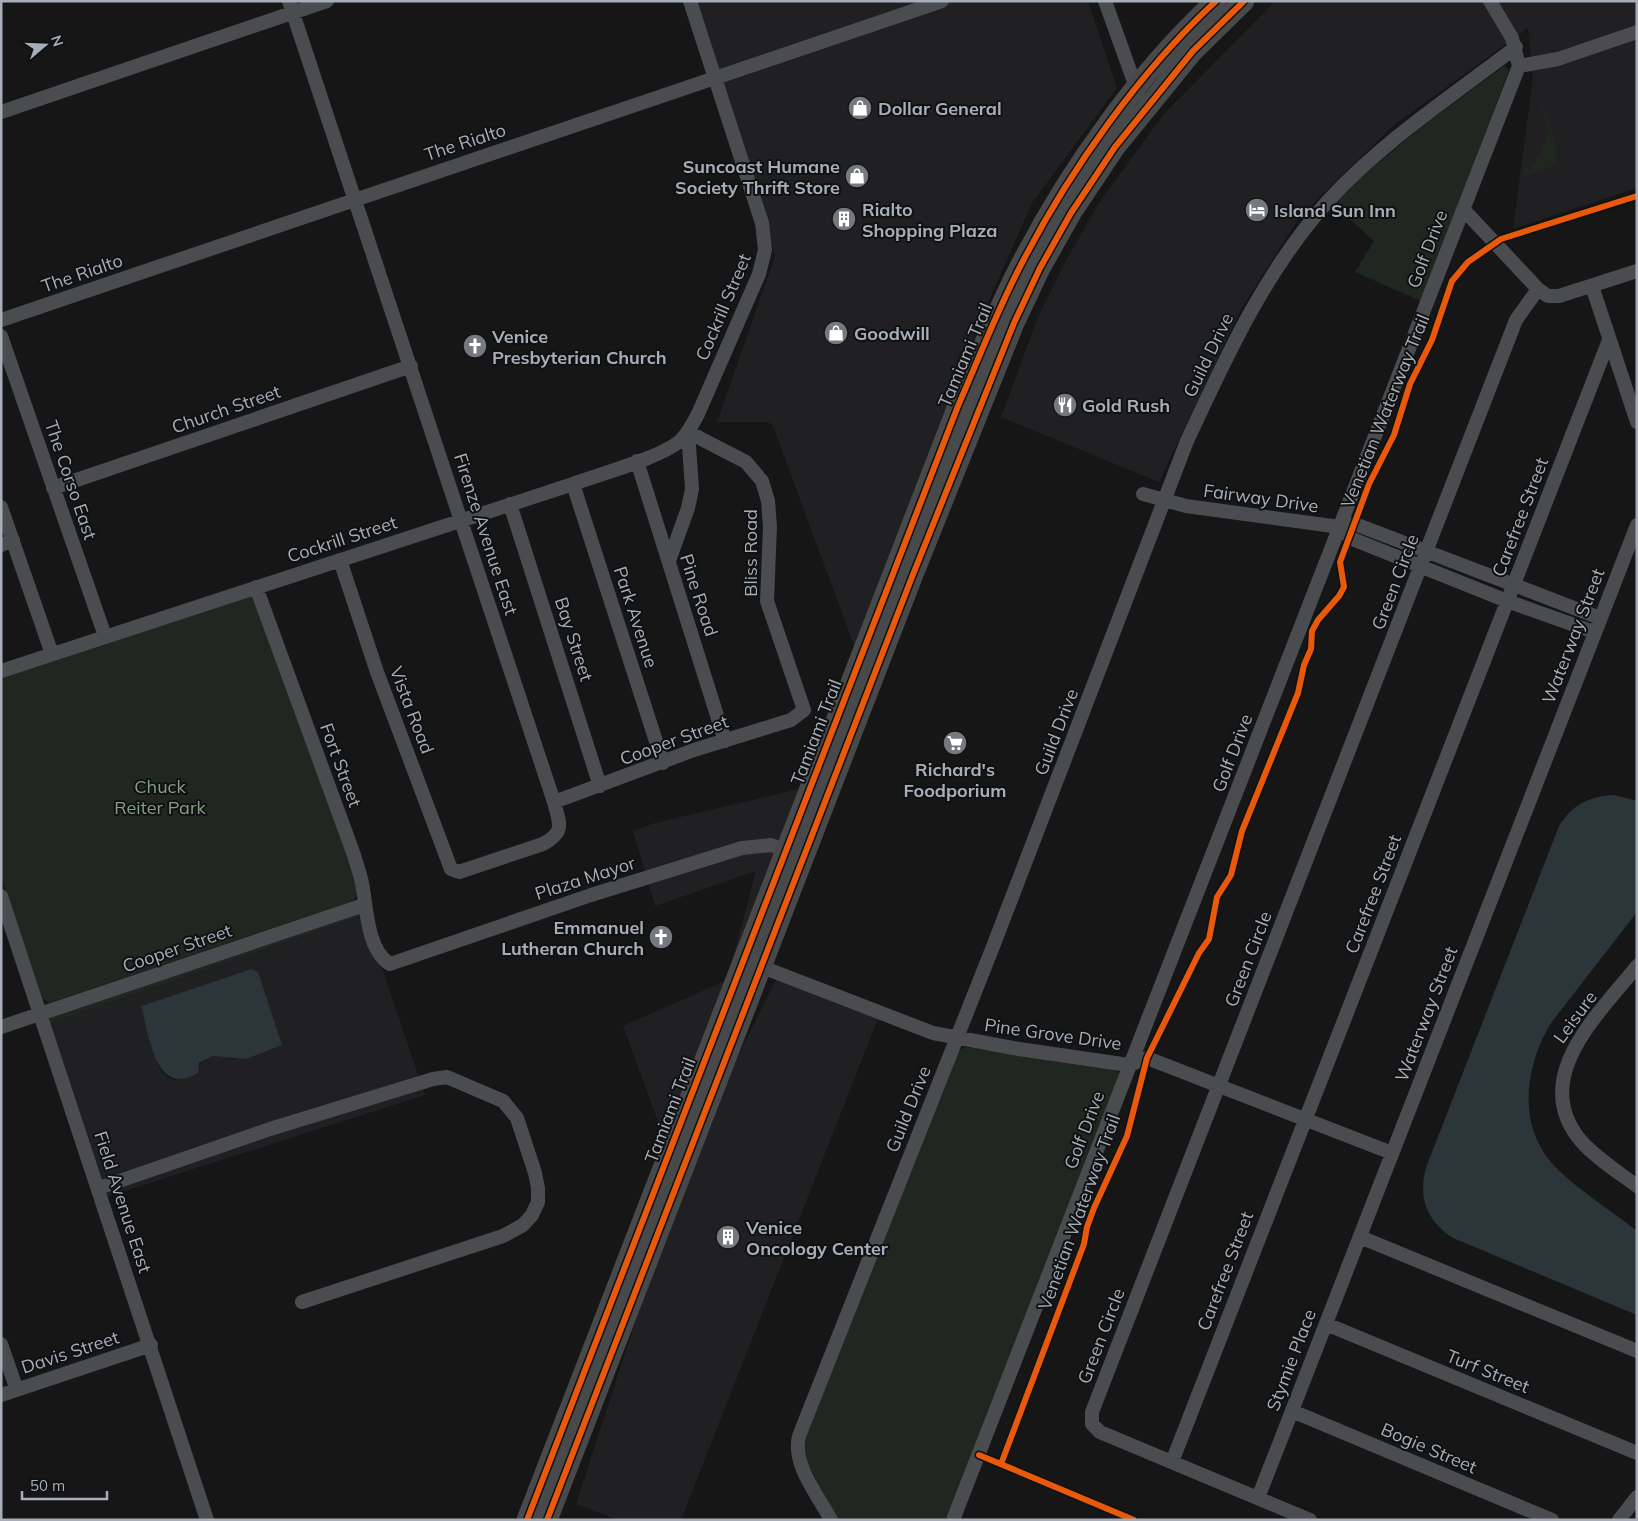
<svg xmlns="http://www.w3.org/2000/svg" width="1638" height="1521" viewBox="0 0 1638 1521" font-family="Mulish,sans-serif">
<style>
.built{fill:#202022;fill-rule:evenodd}
.green{fill:#202720}
.water{fill:#2c3539}
.lines{fill:none;stroke-linecap:round;stroke-linejoin:round}
.minor{stroke:#4b4c4f;stroke-width:14}
.primary{stroke:#48494b;stroke-width:21}
.cycleway-casing{stroke:#101112;stroke-width:9}
.cycleway{stroke:#e8590c;stroke-width:6}
.labels{text-anchor:middle;dominant-baseline:central;stroke-width:4;stroke-linejoin:round;paint-order:stroke}
.poi-label{font-size:18px;font-weight:bold;fill:#a8aeb7;stroke:#101112;text-anchor:start}
.street-label{font-size:18px;fill:#a8aeb7;stroke:#101112}
.park-label{font-size:18px;fill:#82a180;stroke:#101112}
</style>
<rect width="100%" height="100%" fill="#161616"/>
<path class="built" d="M 686,1 L 1088,1 L 1117,88 L 1032,203 L 979,323 L 856,651 L 773,426 L 768,422 L 717,422 L 775,256 L 726,105 Z
M 1275,1 L 1637,1 L 1637,188 L 1513,229 L 1533,78 L 1528,28 L 1394,125 L 1300,216 L 1241,309 L 1159,482 L 1001,417 L 1038,317 L 1065,262 L 1099,203 L 1163,115 Z
M 803,788 L 666,1143 L 623,1026 L 727,980 L 756,871 L 655,906 L 633,831 L 655,823 Z
M 364,915 L 425,1095 L 100,1199 L 42,1026 ZM 250,969 L 258,972 L 235,1060 L 225,1056 L 213,1056 L 175,1080 L 167,1077 L 160,1069 L 141,1006 Z
M 777,978 L 879,1016 L 681,1520 L 618,1520 L 576,1504 L 658,1252 L 724,1084 Z"/>
<path class="green" d="M 1504,66 L 1508,69 L 1508,73 L 1421,301 L 1355,272 L 1374,241 L 1334,205 L 1363,176 L 1424,125 Z
M 1539,97 C 1544,107 1562,154 1555,163 C 1549,170 1531,173 1523,176 L 1525,167 L 1529,171 L 1533,169 L 1532,164 L 1537,162 L 1536,158 L 1540,156 L 1539,151 L 1543,149 L 1542,144 L 1547,142 L 1545,137 L 1550,135 Z
M 248,595 L 253,597 L 355,872 L 357,896 L 353,901 L 49,1003 L 42,998 L 1,877 L 1,674 Z
M 354,906 L 364,915 L 42,1026 L 47,1008 Z
M 964,1047 L 1115,1068 L 1120,1075 L 948,1520 L 837,1520 L 806,1460 L 804,1440 L 958,1051 Z"/>
<path class="water" d="M 1614,795 L 1637,801 L 1637,912 L 1551,1023 C 1526,1064 1517,1121 1550,1161 C 1569,1184 1612,1211 1637,1231 L 1637,1315 L 1453,1238 C 1426,1220 1417,1196 1427,1165 L 1559,826 C 1572,805 1589,796 1614,795 Z
M 251,969 L 258,972 L 282,1045 L 246,1059 L 213,1056 L 199,1063 L 198,1073 C 155,1099 149,1034 141,1006 Z"/>
<g class="lines">
<path class="minor" d="M 289,1 L 554,802 C 560,825 565,832 543,844 L 459,872 L 451,869 L 377,672 L 340,560
M 1105,1 L 1138,93
M 1519,66 L 1558,59 L 1637,32
M 1,112 L 327,1
M 1463,209 L 1538,289 L 1548,296 L 1559,296 L 1637,271
M 1592,286 L 1637,422
M 1,320 L 942,1
M 1,336 L 105,636
M 637,461 L 725,741
M 573,484 L 663,763
M 53,488 L 411,366
M 1143,494 L 1186,506 L 1340,527 L 1350,538 L 1507,601 L 1594,632
M 510,504 L 600,786
M 1,507 L 52,654
M 1340,527 L 1355,524 L 1600,618
M 1,545 L 13,540
M 669,561 L 688,508 L 692,489 L 688,432
M 256,587 L 354,855 C 357,866 362,878 363,889 C 367,913 368,950 390,964 L 591,895 L 742,848 L 771,845 L 792,853
M 1,671 L 573,484 C 600,474 663,457 681,440 C 689,432 693,423 698,414 L 759,274 L 765,250 L 762,223 L 690,1
M 554,802 L 694,750 L 791,720 L 804,710 L 767,601 L 770,527 L 768,501 L 762,481 L 746,462 L 688,432
M 1,896 L 207,1520
M 1637,966 C 1599,1014 1528,1078 1581,1141 C 1596,1158 1618,1172 1637,1186
M 762,967 L 933,1033 L 1019,1049 L 1129,1065 L 1147,1058 L 1392,1153
M 1,1027 L 364,905
M 99,1188 L 270,1129 L 433,1079 L 447,1077 L 503,1101 L 517,1118 L 535,1173 L 538,1188 L 538,1202 L 532,1215 L 523,1225 L 503,1236 L 302,1302
M 1360,1237 L 1637,1351
M 1326,1324 L 1637,1453
M 1,1344 L 17,1390
M 1,1395 L 151,1345
M 1292,1411 L 1552,1520
M 1172,1462 L 1609,340
M 1258,1498 L 1637,525
M 831,1520 C 818,1495 792,1465 799,1436 L 994,944 L 1187,441 C 1226,357 1265,271 1328,201 C 1383,141 1452,96 1516,47
M 953,1520 L 1519,66 L 1512,38 L 1490,1
M 1310,1520 L 1100,1432 L 1092,1424 L 1092,1412 L 1516,320 L 1538,289
M 1619,1520 L 1637,1497"/>
<path class="primary" d="M 527,1520 L 958,406 C 979,358 998,308 1023,261 C 1070,170 1140,71 1216,1
M 547,1520 L 912,577 L 1014,323 L 1040,268 L 1071,213 L 1115,147 L 1193,51 L 1244,1"/>
<g class="cycleway-casing">
<path id="cycleway" d="M 979,1455 L 1134,1520
M 1001,1464 L 1084,1244 L 1087,1227 L 1094,1208 L 1127,1136 L 1147,1058 L 1199,953 L 1209,939 L 1217,897 L 1231,875 L 1242,831 L 1298,693 L 1304,665 L 1311,649 L 1312,631 L 1318,620 L 1339,596 L 1344,587 L 1340,562 L 1369,484 L 1394,435 L 1410,384 L 1432,340 L 1452,281 L 1468,262 L 1501,239 L 1637,196
M 527,1520 L 958,406 C 979,358 998,308 1023,261 C 1070,170 1140,71 1216,1
M 547,1520 L 912,577 L 1014,323 L 1040,268 L 1071,213 L 1115,147 L 1193,51 L 1244,1"/>
</g>
<use href="#cycleway" class="cycleway"/>
</g>
<defs>
<g id="shop-disc" transform="scale(1.25)"><circle r="9.5" fill="#75797f" stroke="#101112"/><path d="M-5-2.5h2.3a2.7 3.5 0 0 1 5.4 0H5L5.5 6h-11ZM-1.5-2.5h3a1.5 2.3 0 0 0-3 0Z" fill="#fff"/></g>
<g id="hotel-disc" transform="scale(1.25)"><circle r="9.5" fill="#75797f" stroke="#101112"/><path d="M-6-4.5h1.5V1H6V5H4.5V3h-9V5H-6ZM-4 0a1.8 1.8 0 1 1 3.6 0ZM.5 0V-2.5h3Q6-2.5 6 0Z" fill="#fff"/></g>
<g id="building-disc" transform="scale(1.25)"><circle r="9.5" fill="#75797f" stroke="#101112"/><path d="M-4-6H4V6H1V3H-1V6H-4ZM-2.5-4.3h1.7v1.8h-1.7ZM.8-4.3h1.7v1.8H.8ZM-2.5-1h1.7V.8h-1.7ZM.8-1h1.7V.8H.8Z" fill="#fff"/></g>
<g id="church-disc" transform="scale(1.25)"><circle r="9.5" fill="#75797f" stroke="#101112"/><path d="M-1.2-6h2.4v3.5h3.3v2.4h-3.3V6h-2.4V-.1h-3.3v-2.4h3.3Z" fill="#fff"/></g>
<g id="restaurant-disc" transform="scale(1.25)"><circle r="9.5" fill="#75797f" stroke="#101112"/><path d="M-5-6h1v4h1v-4h1v4h1v-4h1v5L-1.5 .5V6h-2V.5L-5-1ZM5-6V6H3V1.5H1.5Q1.5-4 5-6Z" fill="#fff"/></g>
<g id="supermarket-disc" transform="scale(1.25)"><circle r="9.5" fill="#75797f" stroke="#101112"/><path d="M-6-5.5h2.5l.6 2H6L4.5 2H-2.5L-4.4-4H-6ZM-1.5 3.2a1.3 1.3 0 1 0 .1 0ZM3 3.2a1.3 1.3 0 1 0 .1 0Z" fill="#fff"/></g>
</defs>
<g fill-rule="evenodd">
<use href="#shop-disc" x="860" y="108"/>
<use href="#shop-disc" x="857" y="176"/>
<use href="#hotel-disc" x="1257" y="210"/>
<use href="#building-disc" x="844" y="219"/>
<use href="#shop-disc" x="836" y="333"/>
<use href="#church-disc" x="475" y="346"/>
<use href="#restaurant-disc" x="1065" y="405"/>
<use href="#supermarket-disc" x="955" y="743"/>
<use href="#church-disc" x="661" y="937"/>
<use href="#building-disc" x="728" y="1237"/>
</g>
<g class="labels">
<g class="poi-label">
<text x="878" y="108">Dollar General</text>
<text x="840" y="166" text-anchor="end">Suncoast Humane<tspan x="840" dy="21">Society Thrift Store</tspan></text>
<text x="862" y="209">Rialto<tspan x="862" dy="21">Shopping Plaza</tspan></text>
<text x="1274" y="210">Island Sun Inn</text>
<text x="854" y="333">Goodwill</text>
<text x="492" y="336">Venice<tspan x="492" dy="21">Presbyterian Church</tspan></text>
<text x="1082" y="405">Gold Rush</text>
<text x="955" y="769" text-anchor="middle">Richard's<tspan x="955" dy="21">Foodporium</tspan></text>
<text x="644" y="927" text-anchor="end">Emmanuel<tspan x="644" dy="21">Lutheran Church</tspan></text>
<text x="746" y="1227">Venice<tspan x="746" dy="21">Oncology Center</tspan></text>
</g>
<g class="street-label">
<text transform="translate(465 142) rotate(-18)">The Rialto</text>
<text transform="translate(1427 249) rotate(-69)">Golf Drive</text>
<text transform="translate(82 273) rotate(-19)">The Rialto</text>
<text transform="translate(723 307) rotate(-67)">Cockrill Street</text>
<text transform="translate(965 355) rotate(-67)">Tamiami Trail</text>
<text transform="translate(1208 355) rotate(-64)">Guild Drive</text>
<text transform="translate(226 409) rotate(-19)">Church Street</text>
<text transform="translate(1385 411) rotate(-68)">Venetian Waterway Trail</text>
<text transform="translate(71 480) rotate(71)">The Corso East</text>
<text transform="translate(1261 498) rotate(8)">Fairway Drive</text>
<text transform="translate(1520 517) rotate(-69)">Carefree Street</text>
<text transform="translate(486 534) rotate(72)">Firenze Avenue East</text>
<text transform="translate(342 539) rotate(-18)">Cockrill Street</text>
<text transform="translate(750 553) rotate(-90)">Bliss Road</text>
<text transform="translate(1395 582) rotate(-69)">Green Circle</text>
<text transform="translate(699 595) rotate(72)">Pine Road</text>
<text transform="translate(636 617) rotate(72)">Park Avenue</text>
<text transform="translate(1573 636) rotate(-69)">Waterway Street</text>
<text transform="translate(574 639) rotate(72)">Bay Street</text>
<text transform="translate(412 710) rotate(69)">Vista Road</text>
<text transform="translate(816 732) rotate(-69)">Tamiami Trail</text>
<text transform="translate(1056 732) rotate(-69)">Guild Drive</text>
<text transform="translate(674 740) rotate(-20)">Cooper Street</text>
<text transform="translate(1232 753) rotate(-69)">Golf Drive</text>
<text transform="translate(341 765) rotate(70)">Fort Street</text>
<text transform="translate(585 878) rotate(-18)">Plaza Mayor</text>
<text transform="translate(1373 894) rotate(-69)">Carefree Street</text>
<text transform="translate(177 948) rotate(-19)">Cooper Street</text>
<text transform="translate(1248 959) rotate(-69)">Green Circle</text>
<text transform="translate(1426 1014) rotate(-69)">Waterway Street</text>
<text transform="translate(1575 1017) rotate(-54)">Leisure</text>
<text transform="translate(1053 1034) rotate(8)">Pine Grove Drive</text>
<text transform="translate(908 1109) rotate(-68)">Guild Drive</text>
<text transform="translate(670 1110) rotate(-69)">Tamiami Trail</text>
<text transform="translate(1084 1130) rotate(-69)">Golf Drive</text>
<text transform="translate(123 1202) rotate(72)">Field Avenue East</text>
<text transform="translate(1079 1212) rotate(-70)">Venetian Waterway Trail</text>
<text transform="translate(1225 1271) rotate(-69)">Carefree Street</text>
<text transform="translate(1101 1336) rotate(-69)">Green Circle</text>
<text transform="translate(70 1352) rotate(-18)">Davis Street</text>
<text transform="translate(1291 1360) rotate(-69)">Stymie Place</text>
<text transform="translate(1488 1371) rotate(22)">Turf Street</text>
<text transform="translate(1429 1448) rotate(23)">Bogie Street</text>
</g>
<g class="park-label">
<text x="160" y="786">Chuck<tspan x="160" dy="21">Reiter Park</tspan></text>
</g>
</g>
<rect width="1638" height="1521" fill="none" stroke="#a8aeb7" stroke-width="5"/>
<g transform="translate(45 45) rotate(71)" stroke="#101112" stroke-width="4" paint-order="stroke">
<path d="M0-4L9 19L0 12L-9 19Z" fill="#a8aeb7"/>
<text y="-8" font-size="14" font-weight="bold" text-anchor="middle" fill="#a8aeb7">N</text>
</g>
<path d="M22 1491v8h85v-8" fill="none" stroke="#a8aeb7" stroke-width="2.5"/>
<text x="30" y="1491" font-size="15" fill="#a8aeb7" stroke="#101112" stroke-width="4" paint-order="stroke">50 m</text>
</svg>
